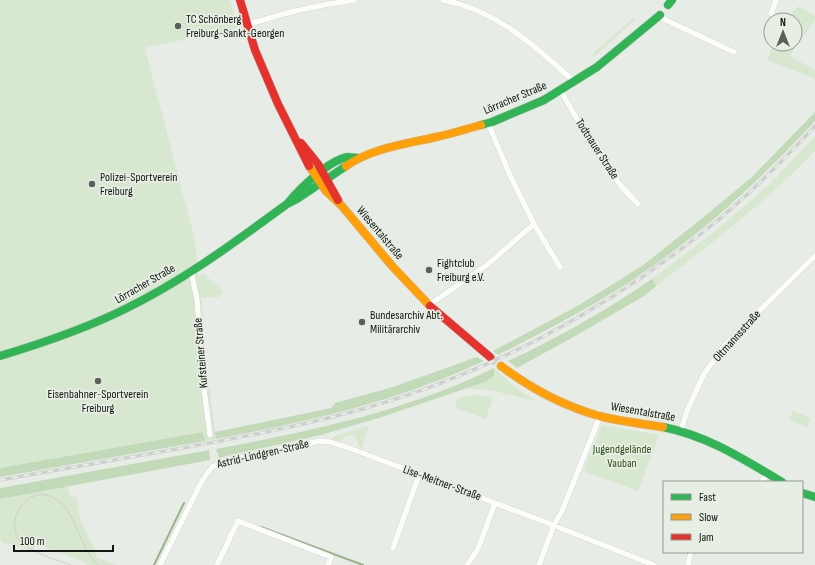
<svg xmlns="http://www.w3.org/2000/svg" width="815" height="565" viewBox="0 0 815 565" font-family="'Sofia Sans Condensed',sans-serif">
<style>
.green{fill:#d8e8d0}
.forest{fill:#c3dab8}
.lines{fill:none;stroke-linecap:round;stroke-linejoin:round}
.stream{stroke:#98b28a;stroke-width:2}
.secondary-tunnel{stroke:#c8ccc6;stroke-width:8;stroke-dasharray:8 4;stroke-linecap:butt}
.street-casing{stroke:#c3c6c1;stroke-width:6}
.fast-casing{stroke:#c3c6c1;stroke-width:9}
.slow-casing{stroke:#c3c6c1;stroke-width:9}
.jam-casing{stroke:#c3c6c1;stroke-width:9}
.street{stroke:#fcfcfb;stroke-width:5.5}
.fast{stroke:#30b455;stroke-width:8}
.slow{stroke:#ff9f0a;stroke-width:8}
.jam{stroke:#e5322d;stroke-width:8}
.tram{stroke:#cecfce;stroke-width:1}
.rail-casing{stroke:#cecfce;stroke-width:3.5}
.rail{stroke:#e7eee4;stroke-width:2;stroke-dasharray:6;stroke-linecap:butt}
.poi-dot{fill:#5c605b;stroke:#e7eee4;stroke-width:1.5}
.labels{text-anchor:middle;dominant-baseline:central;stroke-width:3.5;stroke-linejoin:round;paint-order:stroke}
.poi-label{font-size:12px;fill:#111410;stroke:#e7eee4;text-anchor:start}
.street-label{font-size:12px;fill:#111410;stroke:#e7eee4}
.park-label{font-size:12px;fill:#2d4f16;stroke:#e7eee4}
</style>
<rect width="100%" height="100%" fill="#e8ece6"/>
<path class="green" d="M 0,0 L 230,0 L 238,28 L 145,48 L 195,240 L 199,276 L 204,274 L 223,291 L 220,297 L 201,298 L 207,371 L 216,439 L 205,441 L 203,432 L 0,468 Z
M 798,6 L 815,16 L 815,20 L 790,56 L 815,70 L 815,79 L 767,60 L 774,44 L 795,44 L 795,20 L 787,20 Z
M 633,18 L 635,20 L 594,57 L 592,54 Z
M 815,136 L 815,151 C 767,201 711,244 656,286 L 652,279 L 719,228 L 769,185 Z
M 495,369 L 517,389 L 539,402 L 490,390 L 467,389 L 485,382 L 494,376 Z
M 473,395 L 493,397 L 486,419 L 455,408 L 458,398 Z
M 793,411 L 811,418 L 807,427 L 789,420 Z
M 602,425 L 659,435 L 638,491 L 583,471 Z
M 369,426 L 361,450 C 355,443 360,431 344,437 L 341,442 L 332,440 L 334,436 Z
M 67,486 L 70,497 L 76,497 L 81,521 L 97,555 L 96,557 L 117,565 L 86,565 L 87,563 L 36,544 L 32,552 L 8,543 L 2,543 L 2,541 L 0,540 L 0,499 Z"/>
<path class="forest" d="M 815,112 L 815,121 C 758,183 696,239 625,285 C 584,311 541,333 498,355 L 493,351 L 579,305 L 642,266 L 695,224 L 752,177 Z
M 652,279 L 656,286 L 644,296 L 577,335 L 517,368 L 508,361 C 559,338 606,310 652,279 Z
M 477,357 L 484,361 C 399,401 308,422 216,439 L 215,432 L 331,408 L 335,403 L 393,387 Z
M 494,368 L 494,376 L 485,382 L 382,417 L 321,435 L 219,458 L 216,449 C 311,431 407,411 494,368 Z
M 203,432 L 205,441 L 0,477 L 0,468 Z
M 209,450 L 210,460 L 0,499 L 0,488 Z"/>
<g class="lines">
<path class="stream" d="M 261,527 L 363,565
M 154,565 L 184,503"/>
<path class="secondary-tunnel" d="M 490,357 L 501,366"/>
<g class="street-casing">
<path id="street" d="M 443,0 C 499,11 534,46 575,82
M 771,14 L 776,0
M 660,15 L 664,19 L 672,23 L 734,52
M 247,25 C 282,13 318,5 355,0
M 561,91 L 587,137 L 620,185 L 638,204
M 488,123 L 509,173 L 534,224 L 560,267
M 191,271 L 197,299 L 203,381 L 210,435
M 429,305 L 487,265 L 534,224
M 681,430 L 687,411 L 704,374 L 724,346 L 815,256
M 761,482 L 768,474
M 393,548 L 419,475
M 160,565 L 202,481 L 212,467 L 230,460 L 320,441 L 330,442 L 349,448 L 540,520 L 654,565
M 217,565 L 238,521 L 331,557 L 328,565
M 467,565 L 478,549 L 495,503
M 539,565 L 554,525 L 562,511 L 600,416
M 688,565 L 691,552"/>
</g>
<g class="fast-casing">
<path id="fast" d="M 668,5 L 672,0
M 481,125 L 492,122 L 544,100 L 597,67 L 660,15
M 288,203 C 300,188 329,160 348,157 C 351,157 355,158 358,158
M 0,356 C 43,343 85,329 125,309 C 183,281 235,242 287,204 L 297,199 L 346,166
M 663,427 C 708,436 743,459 782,482
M 802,493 L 815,497"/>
</g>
<g class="slow-casing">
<path id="slow" d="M 309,166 L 326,191 L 341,205 L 393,267 L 430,306
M 346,166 C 372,148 406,144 436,137 C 451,134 466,129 481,125
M 501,366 C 530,388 564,406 599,416 C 620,421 642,424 663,427"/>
</g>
<g class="jam-casing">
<path id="jam" d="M 240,0 L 255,50 L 278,104 L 309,166
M 301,143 L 318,164 L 338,200
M 430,306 L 490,357"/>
</g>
<use href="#street" class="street"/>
<use href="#fast" class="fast"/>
<use href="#slow" class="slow"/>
<use href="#jam" class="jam"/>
<path class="tram" d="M 71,565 C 56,559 36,555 23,544 C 0,523 28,481 56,499 C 76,511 79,547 98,565"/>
<g class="rail-casing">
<path id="rail" d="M 0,480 C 57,470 114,460 171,450 C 234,439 297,427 359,410 C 483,376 601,313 702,233 C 743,201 780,164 815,126"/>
</g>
<use href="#rail" class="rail"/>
</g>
<g class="poi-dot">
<circle cx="178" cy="26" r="4"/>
<circle cx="92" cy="184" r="4"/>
<circle cx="429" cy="270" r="4"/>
<circle cx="362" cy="322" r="4"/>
<circle cx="98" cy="381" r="4"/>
</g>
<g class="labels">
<g class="poi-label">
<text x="186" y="19">TC Schönberg<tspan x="186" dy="14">Freiburg-Sankt-Georgen</tspan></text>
<text x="100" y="177">Polizei-Sportverein<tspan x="100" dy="14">Freiburg</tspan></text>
<text x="437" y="263">Fightclub<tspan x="437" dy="14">Freiburg e.V.</tspan></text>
<text x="370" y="315">Bundesarchiv Abt.<tspan x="370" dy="14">Militärarchiv</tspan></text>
<text x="98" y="394" text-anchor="middle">Eisenbahner-Sportverein<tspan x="98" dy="14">Freiburg</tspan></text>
</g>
<g class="street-label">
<text transform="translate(515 98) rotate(-23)">Lörracher Straße</text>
<text transform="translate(597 149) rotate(57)">Todtnauer Straße</text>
<text transform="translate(380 233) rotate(50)">Wiesentalstraße</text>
<text transform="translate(145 284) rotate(-30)">Lörracher Straße</text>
<text transform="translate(737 336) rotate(-48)">Oltmannsstraße</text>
<text transform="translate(201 353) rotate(-95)">Kufsteiner Straße</text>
<text transform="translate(643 412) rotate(10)">Wiesentalstraße</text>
<text transform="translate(263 454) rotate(-13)">Astrid-Lindgren-Straße</text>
<text transform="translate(442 483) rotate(20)">Lise-Meitner-Straße</text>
</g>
<g class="park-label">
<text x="622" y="449">Jugendgelände<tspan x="622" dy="14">Vauban</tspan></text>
</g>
</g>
<rect x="663" y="481" width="140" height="72" fill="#e7eee4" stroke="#91978f"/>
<rect x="671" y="494" width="20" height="6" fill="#30b455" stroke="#91978f"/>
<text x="699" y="501" font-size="12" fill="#111410">Fast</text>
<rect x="671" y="514" width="20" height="6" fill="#ff9f0a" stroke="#91978f"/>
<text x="699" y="521" font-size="12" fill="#111410">Slow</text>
<rect x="671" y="534" width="20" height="6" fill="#e5322d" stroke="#91978f"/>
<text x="699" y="541" font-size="12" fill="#111410">Jam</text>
<g transform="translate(783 32)"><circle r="19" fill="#e7eee4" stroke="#91978f"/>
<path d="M0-3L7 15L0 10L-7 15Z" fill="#5c605b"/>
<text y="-6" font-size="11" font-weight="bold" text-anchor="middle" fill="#111410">N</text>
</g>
<path d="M14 545v6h99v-6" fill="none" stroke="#111410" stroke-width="2"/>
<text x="20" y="545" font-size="12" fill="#111410" stroke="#e7eee4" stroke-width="3" paint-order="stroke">100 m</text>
</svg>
